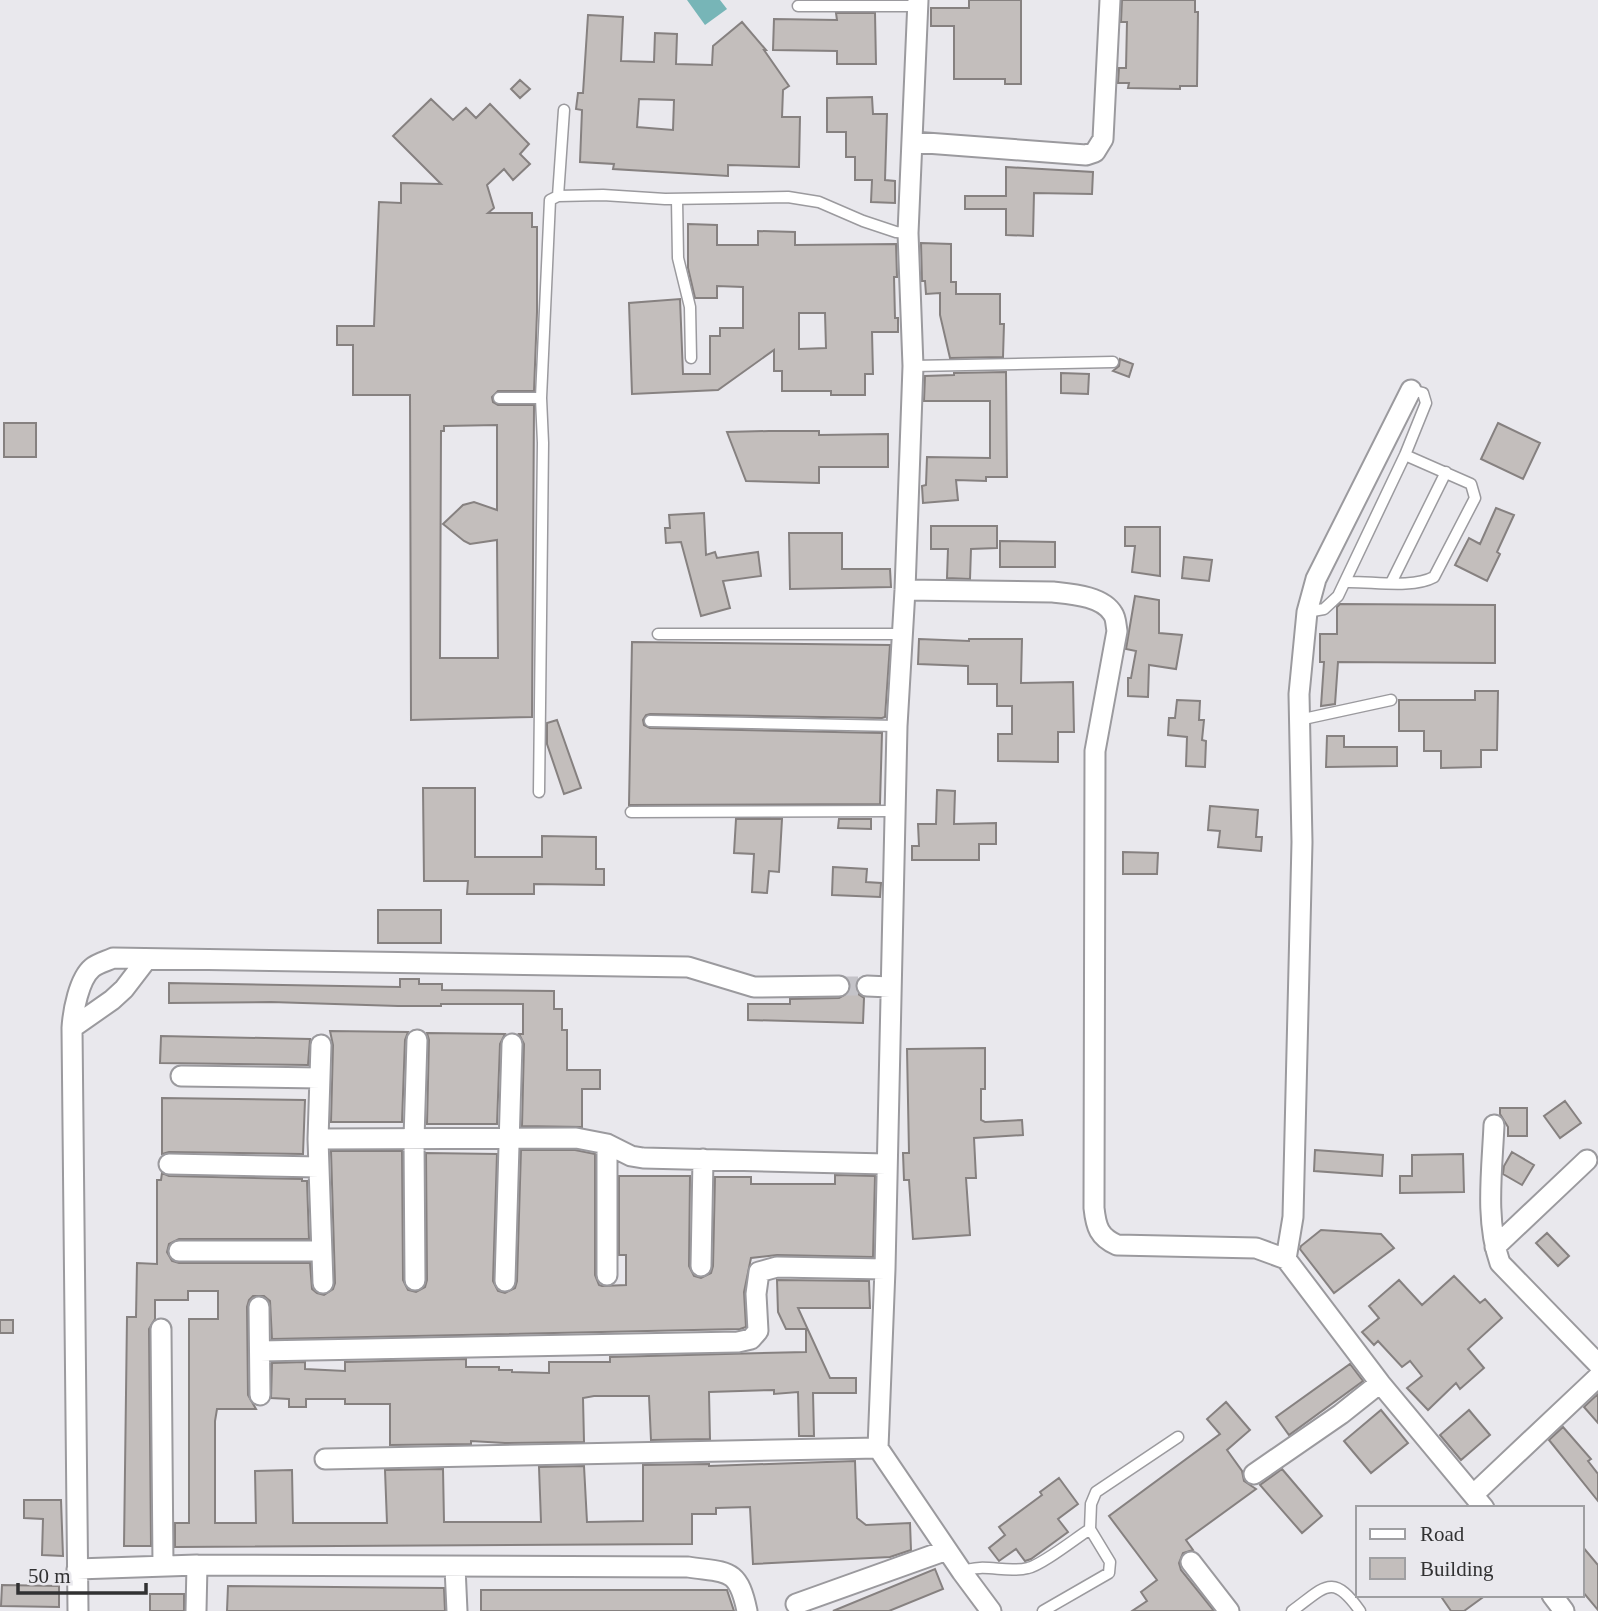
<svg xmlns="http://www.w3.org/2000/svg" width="1598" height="1611" viewBox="0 0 1598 1611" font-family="'Times New Roman',serif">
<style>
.water{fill:#77b5b7}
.building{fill:#c3bebc;stroke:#868180;stroke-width:2;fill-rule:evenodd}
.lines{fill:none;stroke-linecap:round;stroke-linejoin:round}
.minor-tunnel{stroke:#c4c3c8;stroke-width:19;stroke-dasharray:19 10;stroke-linecap:butt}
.service-casing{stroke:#9b9a9e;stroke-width:13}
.minor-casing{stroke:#9b9a9e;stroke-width:23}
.service{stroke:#fff;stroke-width:10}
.minor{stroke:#fff;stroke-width:19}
</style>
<rect width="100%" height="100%" fill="#e9e8ed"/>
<path class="water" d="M 687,0 L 720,0 L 727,9 L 705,25 Z"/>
<path class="building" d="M 969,0 L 1021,0 L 1021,84 L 1005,84 L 1005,79 L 954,79 L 954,26 L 931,26 L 931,8 L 969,8 Z
M 1122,0 L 1195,0 L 1195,12 L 1198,12 L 1197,86 L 1180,86 L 1180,89 L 1128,88 L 1129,83 L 1118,83 L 1119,68 L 1126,68 L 1127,22 L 1121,22 Z
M 836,13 L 875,13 L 876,64 L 837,64 L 837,51 L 773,50 L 774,19 L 837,20 Z
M 588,15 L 623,17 L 621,61 L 654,62 L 655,33 L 677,34 L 676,64 L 712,65 L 713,46 L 742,22 L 766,50 L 764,50 L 789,86 L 783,90 L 782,117 L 800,117 L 799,167 L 728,165 L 728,176 L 613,169 L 614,164 L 580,162 L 582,110 L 576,109 L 578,93 L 583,93 ZM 639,99 L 674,100 L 673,130 L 637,127 Z
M 520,80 L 530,89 L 520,98 L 511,89 Z
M 872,97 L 873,114 L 887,114 L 885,180 L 895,181 L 895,203 L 871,202 L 872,180 L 855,180 L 855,157 L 846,157 L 846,132 L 827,132 L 827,98 Z
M 431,99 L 453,120 L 466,108 L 476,118 L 490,104 L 529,144 L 520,154 L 530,164 L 513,180 L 504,169 L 487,185 L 494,208 L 488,213 L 532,213 L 532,227 L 537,227 L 537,312 L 534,391 L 498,391 L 492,397 L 493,402 L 498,405 L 534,405 L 532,717 L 411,720 L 410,395 L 353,395 L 353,345 L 337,345 L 337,326 L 374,326 L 379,202 L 401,203 L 401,183 L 441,184 L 393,136 ZM 497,425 L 497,510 L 474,502 L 463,505 L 443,524 L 464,541 L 470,544 L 497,540 L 498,658 L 440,658 L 441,431 L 444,431 L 444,426 Z
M 1006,167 L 1093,172 L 1092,194 L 1034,193 L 1033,236 L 1006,235 L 1006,209 L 965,209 L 965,196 L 1006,196 Z
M 688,224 L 717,225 L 717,245 L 758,245 L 758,231 L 795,232 L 795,245 L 896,244 L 897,277 L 894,277 L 895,318 L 898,318 L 898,332 L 872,332 L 873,374 L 865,374 L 865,395 L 831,395 L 831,391 L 782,391 L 782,371 L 774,371 L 774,350 L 718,390 L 632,394 L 629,303 L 680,299 L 683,374 L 710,374 L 710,336 L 720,336 L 720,328 L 743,328 L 743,287 L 717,286 L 717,298 L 695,298 L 688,268 ZM 799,313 L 825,313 L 826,348 L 799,349 Z
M 921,243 L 951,244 L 951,282 L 956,282 L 956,294 L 1000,294 L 1000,324 L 1004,324 L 1003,357 L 950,358 L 940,315 L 940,293 L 926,294 L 925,281 L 922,281 Z
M 1120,359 L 1133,364 L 1129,377 L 1113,371 L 1119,366 Z
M 1006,372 L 1007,477 L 986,477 L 986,481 L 956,480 L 958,500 L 923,503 L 922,486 L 926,485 L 927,457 L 990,458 L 990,401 L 924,401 L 925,376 L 954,375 L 954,373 Z
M 1061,373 L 1089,374 L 1088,394 L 1061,393 Z
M 4,423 L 36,423 L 36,457 L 4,457 Z
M 1498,423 L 1540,443 L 1523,479 L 1481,459 Z
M 769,431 L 819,431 L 819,435 L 888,434 L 888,467 L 819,467 L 819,483 L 746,481 L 727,432 Z
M 1496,508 L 1514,515 L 1497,552 L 1500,554 L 1487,581 L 1455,565 L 1469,538 L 1480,544 Z
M 704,513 L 706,555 L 715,552 L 717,558 L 758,552 L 761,576 L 723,581 L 730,608 L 701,616 L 681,542 L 666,543 L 665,528 L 670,528 L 669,515 Z
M 931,526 L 997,526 L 997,548 L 971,549 L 970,579 L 947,578 L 948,549 L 931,549 Z
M 1125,527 L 1160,527 L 1160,576 L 1132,572 L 1135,546 L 1125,546 Z
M 789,533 L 842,533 L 842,569 L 890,569 L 891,587 L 790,589 Z
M 1000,541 L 1055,542 L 1055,567 L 1000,567 Z
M 1184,557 L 1212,560 L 1209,581 L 1182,578 Z
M 1135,596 L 1159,600 L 1159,633 L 1182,635 L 1176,669 L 1149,665 L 1148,697 L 1128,696 L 1128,678 L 1131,678 L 1136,651 L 1126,649 Z
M 1340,604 L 1495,605 L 1495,663 L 1338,662 L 1335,704 L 1321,706 L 1324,662 L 1320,662 L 1320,634 L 1337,634 L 1337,607 Z
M 919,639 L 969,641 L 969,639 L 1022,639 L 1021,683 L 1073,682 L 1074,732 L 1058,732 L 1058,762 L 998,761 L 998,734 L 1012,734 L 1012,706 L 997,706 L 997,684 L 968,684 L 968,666 L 918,664 Z
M 632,642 L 890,645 L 885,717 L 882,718 L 650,714 L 646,715 L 643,720 L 644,725 L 650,728 L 882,733 L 880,804 L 629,805 Z
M 1475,691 L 1498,691 L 1497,750 L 1481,750 L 1481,767 L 1441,768 L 1441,751 L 1424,751 L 1424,731 L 1399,731 L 1399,700 L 1475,700 Z
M 1177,700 L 1200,701 L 1199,720 L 1204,720 L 1202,740 L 1206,741 L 1205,767 L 1186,766 L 1187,737 L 1168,735 L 1169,718 L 1175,718 Z
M 557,720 L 581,788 L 564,794 L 547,744 L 547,723 Z
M 1327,736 L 1344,736 L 1344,747 L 1397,747 L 1397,766 L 1326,767 Z
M 423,788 L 475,788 L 475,857 L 542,857 L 542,836 L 596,837 L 596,869 L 604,869 L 604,885 L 534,884 L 534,894 L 467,894 L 468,881 L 424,881 Z
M 937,790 L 955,791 L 954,824 L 996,823 L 996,844 L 979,844 L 979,860 L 912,860 L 912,846 L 919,846 L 918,824 L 936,824 Z
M 1210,806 L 1258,810 L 1256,837 L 1262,837 L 1261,851 L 1218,847 L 1220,831 L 1208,830 Z
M 736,819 L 782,819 L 779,872 L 769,871 L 767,893 L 752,892 L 754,854 L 734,853 Z
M 839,819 L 871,819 L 871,829 L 838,828 Z
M 1123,852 L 1158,853 L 1157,874 L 1123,874 Z
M 833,867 L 867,869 L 866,882 L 881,883 L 880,897 L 832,895 Z
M 378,910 L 441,910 L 441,943 L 378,943 Z
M 400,979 L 419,979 L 419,984 L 442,984 L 442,990 L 554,991 L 554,1009 L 562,1009 L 562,1030 L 567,1030 L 567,1070 L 600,1070 L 600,1089 L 582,1089 L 582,1127 L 522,1126 L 524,1044 L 519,1034 L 523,1034 L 523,1004 L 441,1004 L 441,1006 L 398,1006 L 271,1002 L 169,1003 L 169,983 L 400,987 Z
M 848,993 L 858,994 L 864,998 L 863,1023 L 748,1020 L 748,1004 L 790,1004 L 790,999 L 839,998 Z
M 330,1031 L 408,1032 L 405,1040 L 402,1122 L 331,1122 L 333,1045 Z
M 427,1033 L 505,1034 L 500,1044 L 497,1124 L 427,1124 L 429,1040 Z
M 161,1036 L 310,1039 L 308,1065 L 160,1063 Z
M 985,1048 L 985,1089 L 981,1089 L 981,1120 L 985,1122 L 1022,1120 L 1023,1135 L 974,1138 L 976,1178 L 966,1178 L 970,1235 L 913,1239 L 909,1180 L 904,1180 L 903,1153 L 909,1153 L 907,1049 Z
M 162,1098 L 305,1100 L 303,1154 L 169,1152 L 162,1154 Z
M 1565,1101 L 1581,1123 L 1560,1138 L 1544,1116 Z
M 1500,1108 L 1527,1108 L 1527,1136 L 1508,1136 L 1508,1127 L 1500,1114 Z
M 521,1150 L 575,1150 L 595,1154 L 595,1275 L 599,1285 L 602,1286 L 626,1285 L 626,1255 L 619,1255 L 619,1176 L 690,1176 L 689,1266 L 694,1276 L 701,1278 L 711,1273 L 713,1266 L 715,1177 L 751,1177 L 751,1184 L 835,1184 L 835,1175 L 875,1176 L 873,1257 L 777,1255 L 751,1258 L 744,1292 L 746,1327 L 740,1329 L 272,1339 L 270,1301 L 264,1296 L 253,1296 L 249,1300 L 247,1307 L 248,1395 L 256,1409 L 217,1409 L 215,1421 L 215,1523 L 256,1523 L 255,1471 L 292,1470 L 293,1523 L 387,1523 L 385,1470 L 443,1469 L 444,1522 L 541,1522 L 539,1467 L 584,1466 L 587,1522 L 643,1521 L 643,1465 L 709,1464 L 709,1466 L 855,1461 L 857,1518 L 866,1525 L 910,1523 L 911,1550 L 890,1557 L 753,1564 L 750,1507 L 716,1508 L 716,1514 L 692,1514 L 692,1544 L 175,1547 L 175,1523 L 189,1523 L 189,1319 L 218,1319 L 218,1291 L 188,1291 L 188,1300 L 155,1300 L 155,1319 L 149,1329 L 151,1546 L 124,1546 L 127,1317 L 136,1317 L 137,1263 L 157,1264 L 157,1180 L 161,1180 L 162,1173 L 169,1176 L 302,1179 L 302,1181 L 307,1181 L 309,1239 L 179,1239 L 169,1244 L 167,1252 L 172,1261 L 179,1263 L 310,1263 L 312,1289 L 317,1293 L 324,1295 L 333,1289 L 335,1283 L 331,1151 L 402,1151 L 403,1280 L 408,1290 L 416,1292 L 425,1287 L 427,1280 L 426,1153 L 497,1154 L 493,1281 L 498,1291 L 505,1293 L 515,1288 L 517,1281 Z
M 1315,1150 L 1383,1155 L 1382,1176 L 1314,1171 Z
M 1512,1152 L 1534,1165 L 1522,1185 L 1503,1174 L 1504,1166 Z
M 1463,1154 L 1464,1192 L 1400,1193 L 1400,1176 L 1412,1176 L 1412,1155 Z
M 1321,1230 L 1381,1234 L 1394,1248 L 1334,1293 L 1300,1249 L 1301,1246 Z
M 1547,1233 L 1569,1256 L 1558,1266 L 1536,1243 Z
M 1454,1276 L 1480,1303 L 1485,1299 L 1502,1318 L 1468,1349 L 1484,1368 L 1460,1389 L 1456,1383 L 1428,1410 L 1407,1388 L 1422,1376 L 1410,1361 L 1402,1367 L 1378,1341 L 1374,1345 L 1362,1332 L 1379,1318 L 1369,1306 L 1399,1280 L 1422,1305 Z
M 777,1280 L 869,1281 L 870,1308 L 798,1308 L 830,1378 L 856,1378 L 856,1393 L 813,1393 L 814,1436 L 799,1436 L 798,1392 L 774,1394 L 774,1390 L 709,1392 L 710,1439 L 651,1440 L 649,1396 L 594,1396 L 583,1398 L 584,1442 L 505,1443 L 471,1441 L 471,1444 L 390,1445 L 390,1404 L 345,1404 L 345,1399 L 306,1399 L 306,1407 L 289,1407 L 289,1399 L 271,1398 L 272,1363 L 305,1362 L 305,1369 L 345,1371 L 345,1362 L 466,1359 L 466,1367 L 499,1367 L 499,1370 L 512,1370 L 512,1372 L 549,1373 L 549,1362 L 610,1362 L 610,1357 L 806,1352 L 806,1329 L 786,1329 L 778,1312 Z
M 0,1320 L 13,1320 L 13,1333 L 0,1333 Z
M 1350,1364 L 1363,1381 L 1289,1435 L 1276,1417 Z
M 1598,1394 L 1598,1423 L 1584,1407 Z
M 1226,1402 L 1250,1430 L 1227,1450 L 1242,1471 L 1244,1481 L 1256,1489 L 1186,1540 L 1193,1550 L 1183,1553 L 1179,1563 L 1181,1570 L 1214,1611 L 1132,1611 L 1147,1601 L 1141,1592 L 1157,1580 L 1109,1516 L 1220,1434 L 1207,1419 Z
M 1381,1410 L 1408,1443 L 1371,1473 L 1344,1441 Z
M 1469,1410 L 1490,1435 L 1461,1460 L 1440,1435 Z
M 1563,1427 L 1591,1459 L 1588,1461 L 1598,1474 L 1598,1501 L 1549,1440 Z
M 1282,1469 L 1322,1516 L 1302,1533 L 1260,1485 Z
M 1059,1478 L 1078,1504 L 1058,1519 L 1068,1532 L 1031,1559 L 1025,1561 L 1016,1549 L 999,1561 L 989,1548 L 1005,1535 L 999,1527 L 1042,1495 L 1040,1492 Z
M 24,1500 L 61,1500 L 63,1556 L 42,1555 L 43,1519 L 24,1518 Z
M 1582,1546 L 1598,1565 L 1598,1610 L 1582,1591 Z
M 935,1569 L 943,1589 L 889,1611 L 833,1611 Z
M 2,1585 L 59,1586 L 59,1607 L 1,1606 Z
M 228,1586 L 444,1588 L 445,1611 L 227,1611 Z
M 481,1590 L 727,1590 L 734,1611 L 481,1611 Z
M 150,1594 L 184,1594 L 184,1611 L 150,1611 Z
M 1440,1595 L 1486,1595 L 1464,1611 L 1451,1611 Z"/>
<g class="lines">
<path class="minor-tunnel" d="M 839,986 L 867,986"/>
<g class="service-casing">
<path id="service" d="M 798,6 L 918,6
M 558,196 L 564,110
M 677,199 L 678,258 L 690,307 L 691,358
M 913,366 L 1113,362
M 499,398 L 541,398
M 1345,582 C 1371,581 1412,589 1434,577 L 1475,498 L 1471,484 L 1405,455
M 1391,583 L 1446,472
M 1307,612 L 1324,609 L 1338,596 L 1405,455 L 1426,403 L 1423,393 L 1411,390
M 658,634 L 901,634
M 1299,720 L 1391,700
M 650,721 L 897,726
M 539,792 L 543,443 L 541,398 L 550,200 L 558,196 L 603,195 L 665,199 L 788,197 L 819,202 L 863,221 L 896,232 L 908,233
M 631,812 L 895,811
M 962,1572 C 984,1562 1005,1574 1028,1568 C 1042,1565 1076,1538 1090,1529 L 1091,1504 L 1096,1492 L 1178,1437
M 1043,1611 L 1109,1573 L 1110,1562 L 1090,1529
M 1292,1611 C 1324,1588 1332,1571 1360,1611"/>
</g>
<g class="minor-casing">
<path id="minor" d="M 918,0 L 908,233 L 913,366 L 905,590 L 897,726 L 885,1269 L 878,1448 L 962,1572 L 991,1611
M 913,142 L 1086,155 L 1095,152 L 1103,139 L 1110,0
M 905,590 L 1053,592 C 1071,594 1103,596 1113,614 C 1116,618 1116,626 1117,631 L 1095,751 L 1094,1208 C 1096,1227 1099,1237 1117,1245 L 1256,1248 L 1286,1259 L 1380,1383 L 1484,1508
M 867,986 L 890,987
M 72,1028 L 112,1000 L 124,989 L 147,959
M 321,1045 L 318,1139 L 576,1138 L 607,1144 L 631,1156 L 643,1158 L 886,1164
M 181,1076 L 320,1078
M 1494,1125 C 1492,1171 1485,1220 1500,1263 L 1598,1364
M 318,1139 L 323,1283
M 607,1144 L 607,1275
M 169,1164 L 319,1167
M 1495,1247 L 1587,1160
M 179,1251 L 320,1251
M 1286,1259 L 1293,1217 L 1302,842 L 1299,694 L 1307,612 L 1316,579 L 1411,390
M 701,1266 L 703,1159
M 415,1280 L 414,1139 L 417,1040
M 505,1281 L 512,1044
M 259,1307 L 260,1395
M 161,1329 L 163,1566
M 260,1351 L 738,1342 L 751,1339 L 758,1331 L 756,1294 L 759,1272 L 777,1267 L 885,1269
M 325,1459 L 878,1448
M 1254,1474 L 1341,1414 L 1380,1383
M 1474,1494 L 1598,1377
M 1191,1562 L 1229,1611
M 455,1567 L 457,1611
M 77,1569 L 197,1565 L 688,1567 C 727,1573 738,1567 747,1611
M 1552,1595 L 1564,1611
M 796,1604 L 947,1550
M 78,1611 L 72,1028 C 73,1011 79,979 92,968 C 98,963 107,961 113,958 L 688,967 L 754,987 L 839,986
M 196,1611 L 197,1565"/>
</g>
<use href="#service" class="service"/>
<use href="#minor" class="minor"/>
</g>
<rect x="1356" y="1506" width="228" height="91" fill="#e9e8ed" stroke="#9f9fa2" stroke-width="2"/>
<rect x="1370" y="1529" width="35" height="10" fill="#ffffff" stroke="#9f9fa2" stroke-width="2"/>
<text x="1420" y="1541" font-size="21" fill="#313132">Road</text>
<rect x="1370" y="1558" width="35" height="21" fill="#c3bebc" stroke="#9f9fa2" stroke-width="2"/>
<text x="1420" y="1576" font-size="21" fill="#313132">Building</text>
<path d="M18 1583v10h128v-10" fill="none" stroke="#313132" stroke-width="3.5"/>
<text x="28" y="1583" font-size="21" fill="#313132" stroke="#e9e8ed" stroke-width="5" paint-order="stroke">50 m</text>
</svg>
